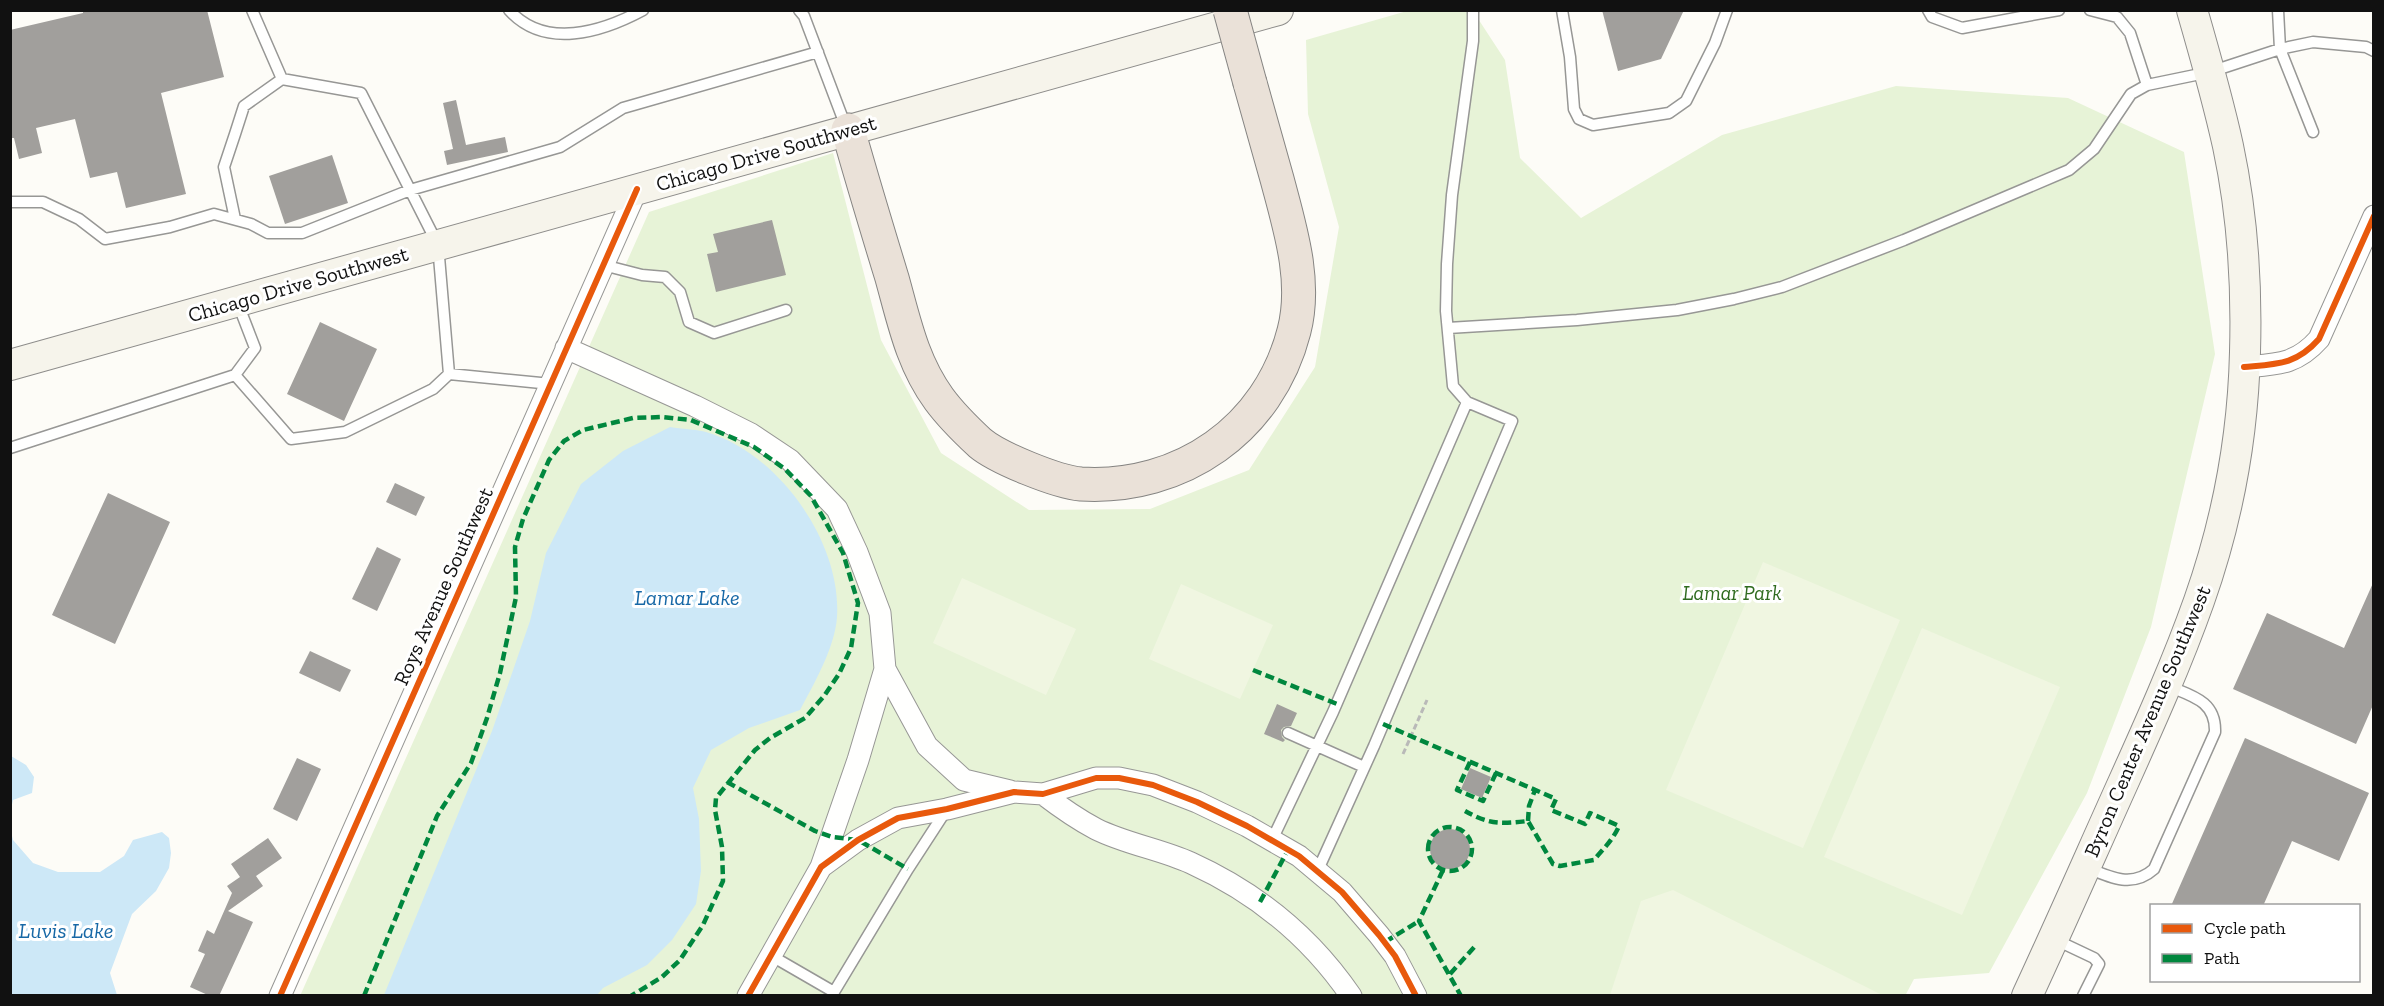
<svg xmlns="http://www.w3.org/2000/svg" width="2384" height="1006" viewBox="0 0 2384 1006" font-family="'Zilla Slab',serif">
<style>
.green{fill:#e7f3d7}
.pitch{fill:#f0f6e1}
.water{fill:#cde8f7}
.building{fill:#a19f9c}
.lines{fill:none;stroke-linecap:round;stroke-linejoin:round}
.service-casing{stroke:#979795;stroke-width:13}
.minor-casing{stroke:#979795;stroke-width:23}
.secondary-casing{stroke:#8e8d8b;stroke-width:32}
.motorway-casing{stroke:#858482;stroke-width:35}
.path{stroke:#b9b9b8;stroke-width:3;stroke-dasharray:6 3;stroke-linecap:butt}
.service{stroke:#fffffe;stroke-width:10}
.minor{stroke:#fffffe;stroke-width:21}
.secondary{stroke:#f6f4eb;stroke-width:30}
.motorway{stroke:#eae1d8;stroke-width:33}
.motorway-bridge-casing{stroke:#858482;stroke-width:35;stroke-linecap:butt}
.motorway-bridge{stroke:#eae1d8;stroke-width:33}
.quiet{stroke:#00873e;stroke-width:4.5;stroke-dasharray:9 4.5;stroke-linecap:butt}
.cycleway-casing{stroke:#fff;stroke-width:10}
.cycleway{stroke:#e8590c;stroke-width:6}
.labels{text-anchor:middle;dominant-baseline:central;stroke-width:6;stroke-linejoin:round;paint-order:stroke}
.street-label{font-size:21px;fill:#111;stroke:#fff}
.park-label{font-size:21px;font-style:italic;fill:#2f6b1f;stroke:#fff}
.water-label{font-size:22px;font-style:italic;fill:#1768a6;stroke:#fff}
</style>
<rect width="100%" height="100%" fill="#fdfcf7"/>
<path class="green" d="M 1407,11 L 1473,11 L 1505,60 L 1520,158 L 1581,218 L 1722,135 L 1896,86 L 2068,98 L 2184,152 L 2215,354 L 2151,627 L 2087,793 L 1989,973 L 1914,979 L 1905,996 L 300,996 L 649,212 L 833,153 L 881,340 L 941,453 L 1029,510 L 1150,509 L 1249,470 L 1315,367 L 1339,227 L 1308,114 L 1306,40 Z"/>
<path class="pitch" d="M 1763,562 L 1900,620 L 1803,848 L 1666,790 Z
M 962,578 L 1076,629 L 1046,695 L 933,643 Z
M 1181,584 L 1273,625 L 1240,699 L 1149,659 Z
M 1922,628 L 2060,687 L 1962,915 L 1824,857 Z
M 1673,890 L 1882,995 L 1610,995 L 1641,901 Z"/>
<path class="water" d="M 670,427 C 682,429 695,429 706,432 C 779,453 842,543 837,617 C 835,647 814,684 800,710 L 749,728 L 711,750 L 693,788 L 699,819 L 701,871 L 696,904 L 672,940 L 647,965 L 603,988 L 597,995 L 384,995 L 492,731 L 530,621 L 546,553 L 581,484 L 623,451 Z
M 11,756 L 26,765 L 34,777 L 32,793 L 13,800 L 11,809 Z
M 11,832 L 13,840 L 33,863 L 58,872 L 100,872 L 124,856 L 133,840 L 162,832 L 169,838 L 171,853 L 169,868 L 156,891 L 132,914 L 110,973 L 117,995 L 11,995 Z"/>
<path class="building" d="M 83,10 L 207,10 L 224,77 L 161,93 L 186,194 L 126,208 L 117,172 L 90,178 L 75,119 L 36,128 L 42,153 L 19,159 L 14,138 L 10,138 L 10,30 L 83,13 Z
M 1602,10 L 1684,10 L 1661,59 L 1618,71 Z
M 456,100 L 466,145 L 505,137 L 508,152 L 447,165 L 444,151 L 453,149 L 443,103 Z
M 332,155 L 348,203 L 285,224 L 269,176 Z
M 772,220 L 786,275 L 716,292 L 707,254 L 718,252 L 713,234 Z
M 320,322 L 377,349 L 344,421 L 287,394 Z
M 395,483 L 425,497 L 416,516 L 386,502 Z
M 108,493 L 170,522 L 115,644 L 52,615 Z
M 377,547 L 401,559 L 377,611 L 352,599 Z
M 2373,583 L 2373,705 L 2356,744 L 2233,689 L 2267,613 L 2344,648 Z
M 310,651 L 351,670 L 340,692 L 299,673 Z
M 1277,704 L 1297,713 L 1291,726 L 1284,727 L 1281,730 L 1282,737 L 1285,740 L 1283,742 L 1264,734 Z
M 2245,738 L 2369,793 L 2339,861 L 2292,841 L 2263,906 L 2171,906 Z
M 297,758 L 321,769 L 297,821 L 273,809 Z
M 1470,768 L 1491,777 L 1482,798 L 1461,789 Z
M1430 849a20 20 0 1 1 40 0a20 20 0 1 1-40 0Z
M 268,838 L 282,858 L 256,876 L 263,886 L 228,911 L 253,922 L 219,996 L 210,996 L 190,987 L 205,954 L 198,951 L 207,930 L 214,934 L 232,893 L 227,886 L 240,877 L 231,864 Z"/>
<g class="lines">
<g class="service-casing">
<path id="service" d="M 252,10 L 282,79 L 361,93 L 438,245 L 449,374
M 509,10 C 545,50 602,32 643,10
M 799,10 L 804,16 L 846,127
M 1562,10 L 1570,57 L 1574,109 L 1579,119 L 1593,125 L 1669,113 L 1686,101 L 1715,43 L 1727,10
M 1928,10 L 1932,17 L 1962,28 L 2059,10
M 2090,10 L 2117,17 L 2130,33 L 2147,85
M 2278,10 L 2280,49 L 2313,132
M 10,202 L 43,202 L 79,219 L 105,239 L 170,227 L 214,214 L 251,224 L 268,233 L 302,233 L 410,190 L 560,147 L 623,108 L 818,52
M 235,219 L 224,167 L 235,134 L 244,106 L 282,79
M 603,265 L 642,275 L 665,277 L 680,292 L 689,322 L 714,333 L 786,310
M 1448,328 L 1577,320 L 1677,310 L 1734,299 L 1782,287 L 1904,240 L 2069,170 L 2094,149 L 2131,94 L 2147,85 L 2210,72 L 2280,49 L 2313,42 L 2366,47 L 2374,51
M 235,375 L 291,439 L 345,432 L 433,389 L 449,374 L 551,384
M 1467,402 L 1453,386 L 1446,311 L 1447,264 L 1452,195 L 1473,41 L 1473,10
M 10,448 L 235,375 L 255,348 L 238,304
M 1288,733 L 1364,767
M 1272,840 L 1333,712 L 1467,402 L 1512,421 L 1374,746 L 1317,872
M 2088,868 C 2111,878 2133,888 2154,869 L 2215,732 C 2216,701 2192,696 2168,686
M 2056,940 L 2094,958 L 2099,964 L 2083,996
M 770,955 L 834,992 L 908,869 L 947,809"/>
</g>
<g class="minor-casing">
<path id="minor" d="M 566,348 L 695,406 L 751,434 L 790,460 L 837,509 L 857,552 L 880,613 L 885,669 L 858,760 L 821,867
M 2244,367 C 2277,364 2296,365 2319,339 L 2374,216
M 885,669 L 927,746 L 964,780 L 1010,791
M 1043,794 C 1060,807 1077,819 1096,829 C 1126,844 1160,849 1191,863 C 1257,893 1310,936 1351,996
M 280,996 L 637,189
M 748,996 L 821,867 L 858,840 L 898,818 L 947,809 L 1014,792 L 1043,794 L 1096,778 L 1119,778 L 1153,785 L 1197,802 L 1247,826 L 1299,856 L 1342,892 L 1379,935 L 1395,956 L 1416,996"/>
</g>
<g class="secondary-casing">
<path id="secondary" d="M 10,365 L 1278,10
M 2027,996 C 2060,925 2091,854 2123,783 C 2150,723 2177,663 2199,601 C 2227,522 2243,436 2245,352 C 2247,284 2242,212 2228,146 C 2218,100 2205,55 2192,10"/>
</g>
<g class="motorway-casing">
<path id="motorway" d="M 848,130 C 862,179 877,229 892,278 C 904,321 912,362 939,399 C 950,414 966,430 980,443 C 998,458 1057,482 1081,484 C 1181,490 1269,429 1294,331 C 1307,281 1290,228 1277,179 C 1268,147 1259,115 1250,83"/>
</g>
<path class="path" d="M 1403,754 L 1427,700"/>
<use href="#service" class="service"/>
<use href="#minor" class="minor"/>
<use href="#secondary" class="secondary"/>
<use href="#motorway" class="motorway"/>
<g class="motorway-bridge-casing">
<path id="motorway-bridge" d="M 1230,10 L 1250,83"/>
</g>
<use href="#motorway-bridge" class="motorway-bridge"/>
<path class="quiet" d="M 1253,670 L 1337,704
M 1383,724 L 1556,799 L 1551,810 L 1585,824 L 1590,813 L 1619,826 C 1613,840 1603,849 1594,860 L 1560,866 L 1553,864 L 1528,821 C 1501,824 1490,825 1465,811
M 1470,762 L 1457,790 L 1483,801 L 1496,773
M 727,782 L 815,831 L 832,837 L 858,840 L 908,869
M 1528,821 L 1529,806 L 1535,790
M1428 849a22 22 0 1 1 44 0a22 22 0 1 1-44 0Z
M 1443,870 L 1419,921 L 1461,996
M 1260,902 L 1288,850
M 1385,942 L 1419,921
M 1450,974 L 1477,944
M 364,996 L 437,816 L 471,763 L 487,718 L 500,673 L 516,597 L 515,547 L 523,519 L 549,460 L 564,441 L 583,430 L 633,418 L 662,417 L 691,420 L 754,447 L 785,469 L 811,496 L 843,553 L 858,603 L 851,648 L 839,674 L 824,696 L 805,718 L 770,738 L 755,750 L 716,798 L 715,810 L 722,847 L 723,881 L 703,925 L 680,960 L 662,977 L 631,996"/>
<g class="cycleway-casing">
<path id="cycleway" d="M 2244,367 C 2277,364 2296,365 2319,339 L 2374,216
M 280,996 L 637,189
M 748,996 L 821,867 L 858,840 L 898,818 L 947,809 L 1014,792 L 1043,794 L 1096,778 L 1119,778 L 1153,785 L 1197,802 L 1247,826 L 1299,856 L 1342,892 L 1379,935 L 1395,956 L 1416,996"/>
</g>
<use href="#cycleway" class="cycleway"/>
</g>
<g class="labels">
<g class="street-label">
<text transform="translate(766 153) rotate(-16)">Chicago Drive Southwest</text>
<text transform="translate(298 284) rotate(-16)">Chicago Drive Southwest</text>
<text transform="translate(443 586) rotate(-66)">Roys Avenue Southwest</text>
<text transform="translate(2147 721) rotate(-67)">Byron Center Avenue Southwest</text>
</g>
<g class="park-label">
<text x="1732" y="592">Lamar Park</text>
</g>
<g class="water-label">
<text x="687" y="597">Lamar Lake</text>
<text x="66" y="930">Luvis Lake</text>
</g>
</g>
<rect width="2384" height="1006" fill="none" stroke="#111111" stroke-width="24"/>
<rect x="2150" y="904" width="210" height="78" fill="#ffffff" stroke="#a0a0a0" stroke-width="1.5"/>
<rect x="2162" y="924" width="30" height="9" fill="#e8590c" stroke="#a0a0a0" stroke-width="1.5"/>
<text x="2204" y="934" font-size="18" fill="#111111">Cycle path</text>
<rect x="2162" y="954" width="30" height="9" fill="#00873e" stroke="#a0a0a0" stroke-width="1.5"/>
<text x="2204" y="964" font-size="18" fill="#111111">Path</text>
</svg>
